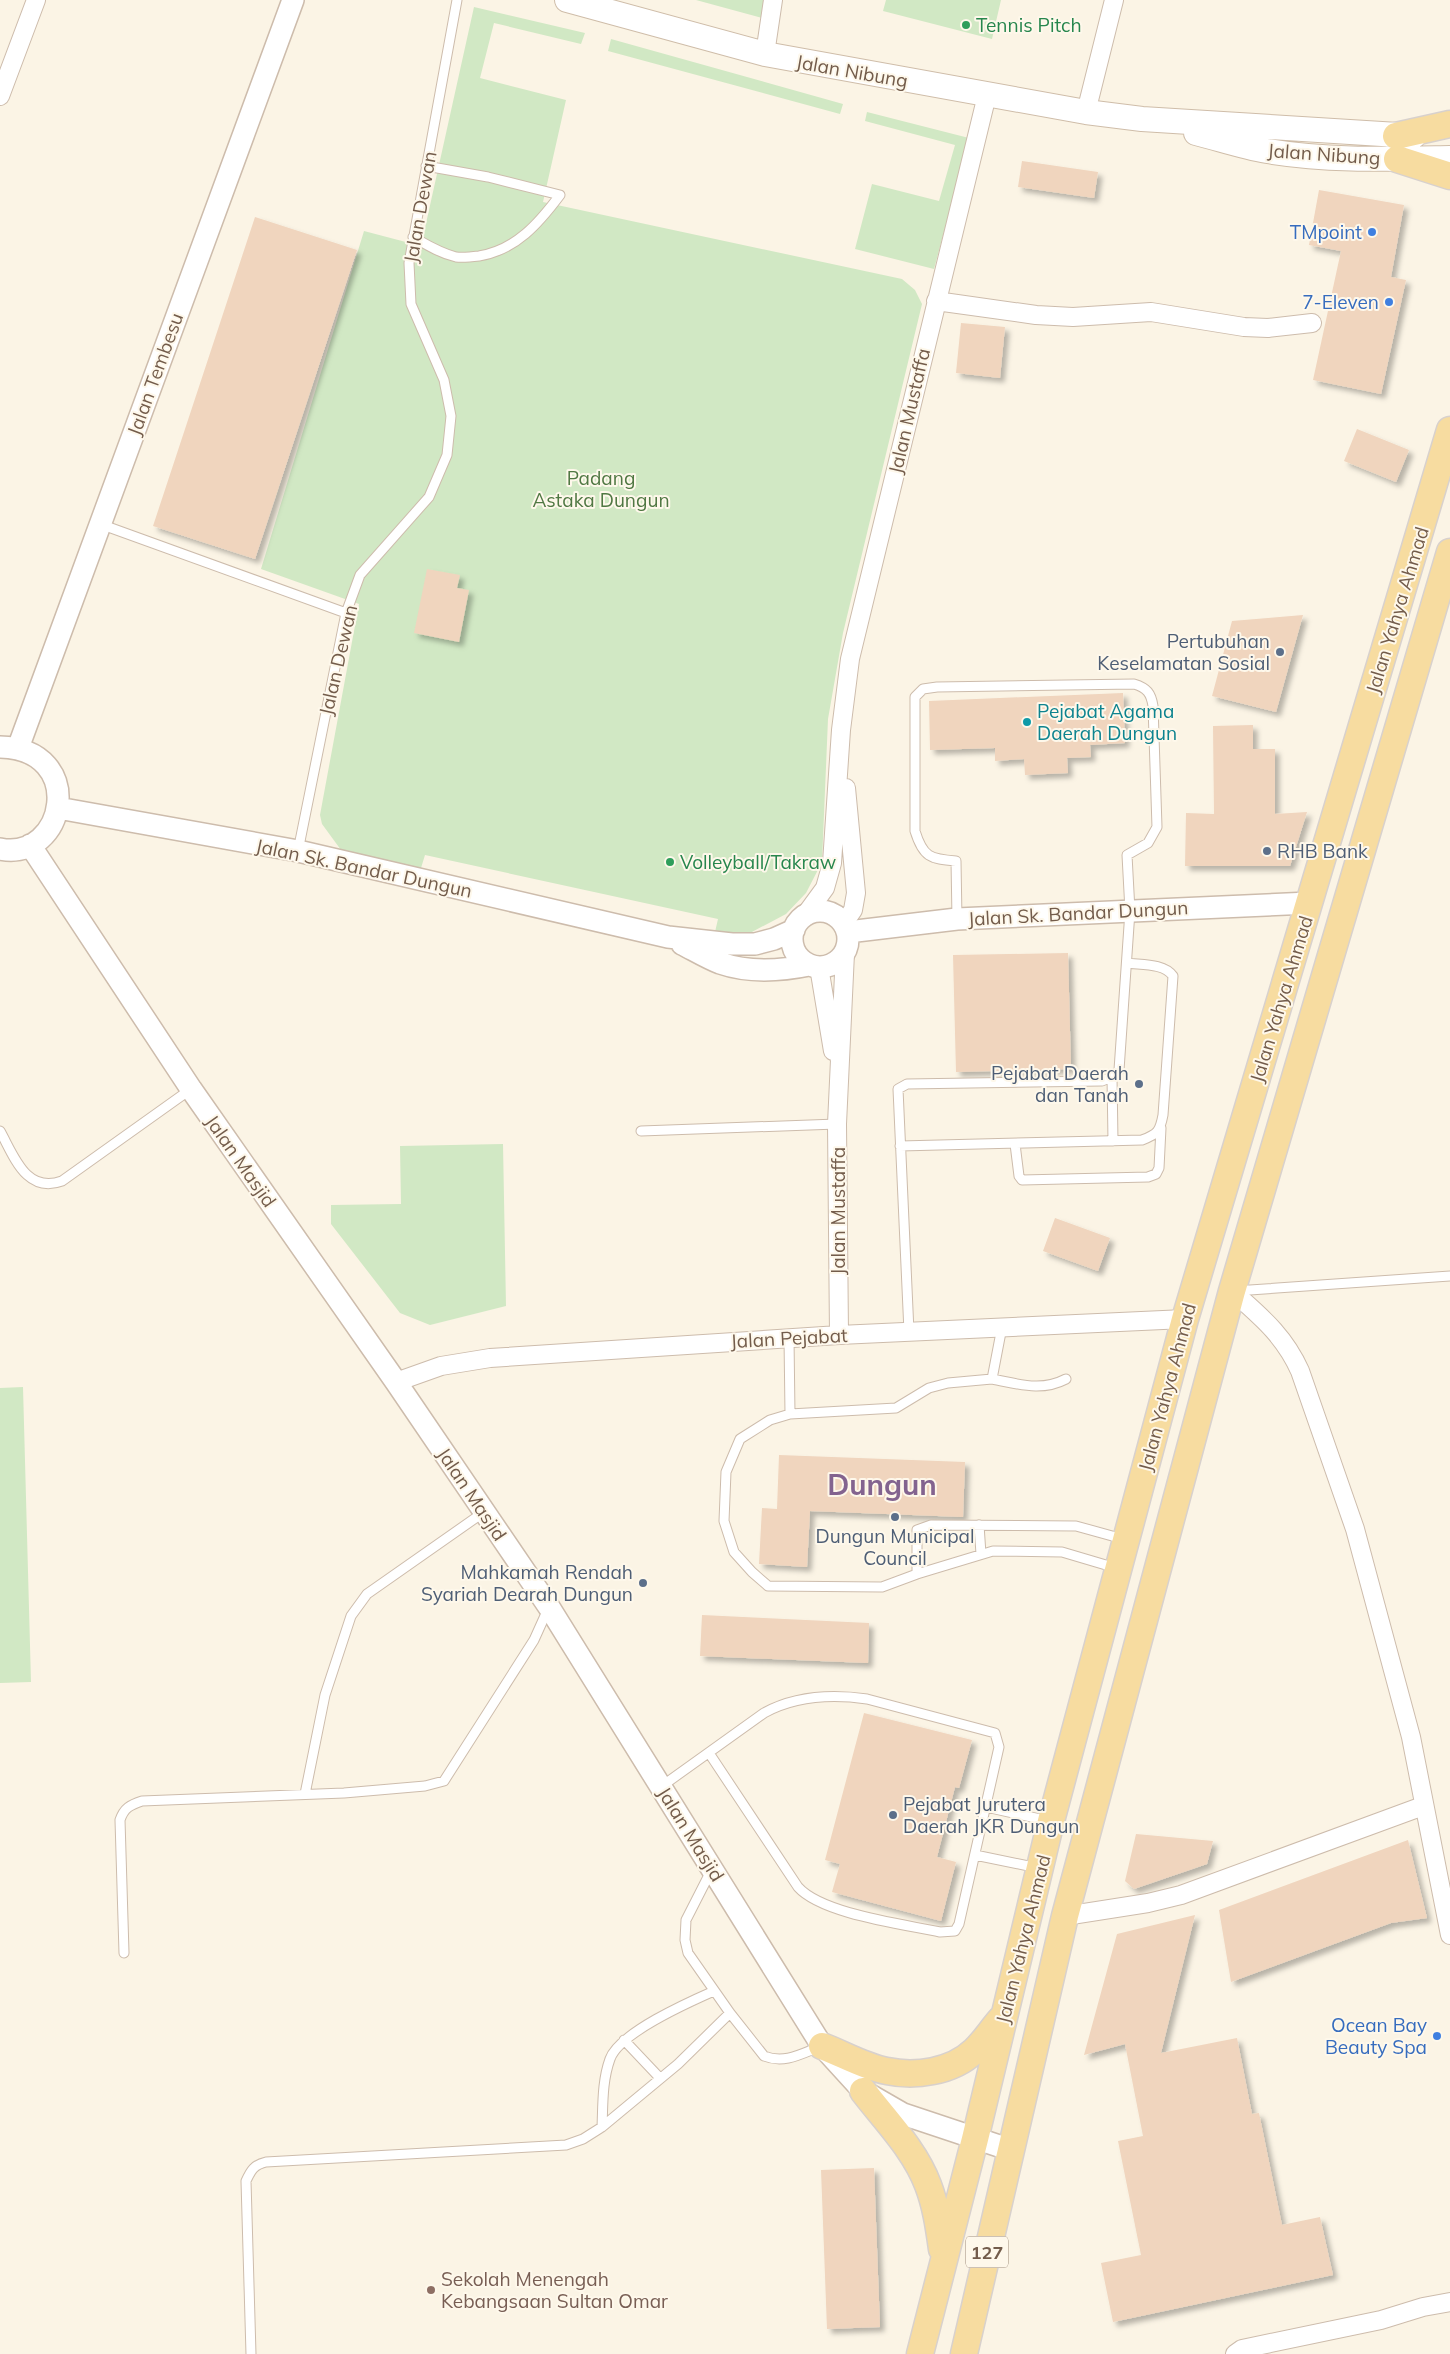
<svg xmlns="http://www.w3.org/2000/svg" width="1450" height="2354" viewBox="0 0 1450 2354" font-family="Mulish,sans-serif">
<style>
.green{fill:#d1e8c4}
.building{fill:#f0d5be;filter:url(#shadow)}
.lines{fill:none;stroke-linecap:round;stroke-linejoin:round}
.service-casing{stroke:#cdbcac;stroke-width:11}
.minor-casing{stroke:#cdbcac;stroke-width:20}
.tertiary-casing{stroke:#cdbcac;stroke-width:24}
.secondary-casing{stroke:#cfbda9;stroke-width:26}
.primary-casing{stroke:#d8d1cd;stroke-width:29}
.service{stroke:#fff;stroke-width:9}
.minor{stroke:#fff;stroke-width:18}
.tertiary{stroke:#fff;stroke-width:21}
.secondary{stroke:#fff;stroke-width:24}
.primary{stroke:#f7dca0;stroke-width:26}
.leisure-dot{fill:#2e9e5b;stroke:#fef8eb;stroke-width:2}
.shop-dot{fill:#3f7fe0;stroke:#fef8eb;stroke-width:2}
.service-dot{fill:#5c6f8a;stroke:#fef8eb;stroke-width:2}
.culture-dot{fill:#0f9aa8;stroke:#fef8eb;stroke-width:2}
.education-dot{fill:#8d6e63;stroke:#fef8eb;stroke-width:2}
.labels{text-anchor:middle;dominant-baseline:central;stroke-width:4;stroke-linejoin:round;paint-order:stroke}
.shield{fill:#fef8eb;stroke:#9d8b7b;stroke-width:1}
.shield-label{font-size:18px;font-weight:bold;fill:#735c4b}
.leisure-label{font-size:19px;fill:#27864d;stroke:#fef8eb;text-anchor:start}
.street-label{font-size:19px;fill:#735c4b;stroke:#fef8eb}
.shop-label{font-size:19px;fill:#366cbe;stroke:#fef8eb;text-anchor:end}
.park-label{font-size:19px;fill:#507843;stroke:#fef8eb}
.service-label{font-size:19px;fill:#4e5e75;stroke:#fef8eb;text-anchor:end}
.culture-label{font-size:19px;fill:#0d838f;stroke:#fef8eb;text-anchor:start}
.education-label{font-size:19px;fill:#785e54;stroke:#fef8eb;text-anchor:start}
.town-label{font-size:29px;font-weight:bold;fill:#83638f;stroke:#fef8eb}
</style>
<defs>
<filter id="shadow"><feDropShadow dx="4.5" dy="4.5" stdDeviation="2.5" flood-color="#0004"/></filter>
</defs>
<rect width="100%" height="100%" fill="#fbf4e5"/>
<path class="green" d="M 696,0 L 769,0 L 766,19 Z
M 886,0 L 1001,0 L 992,39 L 883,11 Z
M 474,7 L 585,33 L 581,44 L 494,23 L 480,78 L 566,100 L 543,202 L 902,279 L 915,290 L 922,304 L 843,633 L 828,719 L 822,862 L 806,893 L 786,914 L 750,933 L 715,932 L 718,919 L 425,855 L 421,868 L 341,850 L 322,824 L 320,815 L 359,604 L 261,569 L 364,231 L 421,246 Z
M 611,39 L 843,104 L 840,114 L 608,51 Z
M 867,112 L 969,138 L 934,269 L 855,249 L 872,184 L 939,201 L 955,145 L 865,121 Z
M 503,1144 L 506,1306 L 430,1325 L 400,1313 L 331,1224 L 331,1205 L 401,1204 L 400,1146 Z
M 23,1387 L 31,1682 L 0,1683 L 0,1388 Z"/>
<path class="building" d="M 1022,161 L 1098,172 L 1094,198 L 1018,187 Z
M 1319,190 L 1404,205 L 1391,277 L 1406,280 L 1381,394 L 1313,380 L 1341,251 L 1309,245 Z
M 255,217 L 357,250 L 255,559 L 153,526 Z
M 961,323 L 1005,327 L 1000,378 L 956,373 Z
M 1357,429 L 1409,450 L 1396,482 L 1344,461 Z
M 427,569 L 460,575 L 457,588 L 469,590 L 459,642 L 414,633 Z
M 1303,615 L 1276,712 L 1212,696 L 1232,621 Z
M 1123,693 L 1125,743 L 1090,745 L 1091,757 L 1067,758 L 1068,773 L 1025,775 L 1024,759 L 995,761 L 995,748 L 930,750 L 929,701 Z
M 1253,725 L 1253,749 L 1275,749 L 1275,814 L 1307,812 L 1290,866 L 1185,866 L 1186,813 L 1214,814 L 1213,726 Z
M 1068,953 L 1071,1069 L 956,1072 L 953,955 Z
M 1055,1218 L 1110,1238 L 1098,1271 L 1043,1251 Z
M 779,1455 L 965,1462 L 963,1517 L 810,1511 L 807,1567 L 759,1564 L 762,1508 L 777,1509 Z
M 702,1615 L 869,1623 L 868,1663 L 700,1656 Z
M 864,1713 L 972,1740 L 959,1788 L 955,1787 L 937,1857 L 956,1862 L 941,1921 L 832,1892 L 840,1864 L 825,1860 Z
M 1136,1834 L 1213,1841 L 1207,1864 L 1134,1889 L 1125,1881 Z
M 1408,1840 L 1427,1918 L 1391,1923 L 1231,1982 L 1219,1910 Z
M 1195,1915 L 1161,2053 L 1237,2038 L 1252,2114 L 1259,2113 L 1282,2225 L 1320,2217 L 1333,2275 L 1113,2322 L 1101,2263 L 1141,2255 L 1118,2141 L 1143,2136 L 1125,2044 L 1084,2055 L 1117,1934 Z
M 874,2168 L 880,2327 L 827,2329 L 821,2170 Z"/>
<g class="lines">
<g class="service-casing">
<path id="service" d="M 413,237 C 427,245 440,253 456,257 C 463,258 471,257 479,256 C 516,250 539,223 560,195 L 488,177 L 426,166
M 100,524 L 346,613
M 298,851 L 346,613 L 360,575 L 429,497 L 447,455 L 451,416 L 444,380 L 411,304 L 409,263 L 457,0
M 1112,1077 L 1113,1141
M 0,1131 C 14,1156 26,1194 62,1181 L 191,1089
M 641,1131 L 837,1124
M 1015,1144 L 1019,1176 L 1022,1180 L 1148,1177 L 1156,1174 L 1159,1168 L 1161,1128
M 900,1146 L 1142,1140 C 1158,1134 1160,1131 1163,1115 L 1173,976 C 1164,963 1141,965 1127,963
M 1235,1291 L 1450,1276
M 909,1332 L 898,1089 L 907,1084 L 1102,1081 L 1112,1077 L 1119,1070 L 1130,911 L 1127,855 L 1148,843 L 1157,827 L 1153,706 C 1151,693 1147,688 1134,684 L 937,687 L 923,689 L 915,697 L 915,831 C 923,857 930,859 956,861 L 957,919
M 789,1338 L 790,1414
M 992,1379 C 1019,1384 1041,1392 1066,1379
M 979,1525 L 981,1554
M 1116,1568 L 1062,1552 L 993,1551 L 917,1574 L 917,1530 L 931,1525 L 1076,1526 L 1123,1539
M 917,1574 L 882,1587 L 768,1586 L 752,1572 L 734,1552 L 724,1521 L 726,1472 L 740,1439 L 770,1420 L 790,1414 L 896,1408 L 929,1388 L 948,1383 L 992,1379 L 1002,1327
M 662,1786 L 764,1713 C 795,1696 832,1694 867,1699 L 995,1733 L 999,1747 L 959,1924 L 955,1931 L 940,1932 C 903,1924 822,1914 798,1887 L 709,1753
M 305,1794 L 325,1695 L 351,1616 L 367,1594 L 484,1512
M 986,1807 L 1049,1821
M 975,1855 L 1038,1868
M 711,1871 L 686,1920 L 685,1940 L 688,1953 L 730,2013 L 764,2056 C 784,2064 801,2054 819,2047
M 124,1953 L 120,1820 C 124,1808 130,1805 142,1801 L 344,1793 L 425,1786 L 444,1781 L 534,1640 L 548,1609
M 624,2040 L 659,2077
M 602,2127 C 603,2105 602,2081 610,2059 C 619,2033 689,2002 714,1991
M 251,2354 L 246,2181 C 251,2170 254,2165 266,2162 L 566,2145 L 583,2139 L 602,2127 L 678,2064 L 730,2013"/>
</g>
<g class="minor-casing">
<path id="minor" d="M 765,54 L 773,0
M 0,96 L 36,0
M 1086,112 L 1114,0
M 936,301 L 1036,315 L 1073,317 L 1151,312 L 1244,327 L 1268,328 L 1312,323
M 806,914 L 825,888 L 832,863 L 841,730 L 850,659 L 987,95
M 844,923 L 853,910 L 856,893 L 846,788
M 819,967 L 833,1051
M 1232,1291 C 1260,1316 1284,1335 1300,1371 L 1355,1529 L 1411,1737 L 1450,1935
M 839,1335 L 837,1124 L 845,953
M 396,1382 L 441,1366 L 490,1358 L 839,1335 L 1185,1319
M 1065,1916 L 1148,1903 L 1181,1895 L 1423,1806
M 1235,2354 L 1242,2349 L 1381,2320 L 1423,2307 L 1450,2302"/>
</g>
<g class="tertiary-casing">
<path id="tertiary" d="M 0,747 C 88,749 66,862 0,849
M 18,748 L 293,0
M 58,808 L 298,851 L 668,937 L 732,944 L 755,944 L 774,939 L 794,930
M 30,845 L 191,1089 L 396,1382 L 549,1607 L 822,2046 L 863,2091 L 903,2114 L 1011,2150
M792 939a28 28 0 1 1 56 0a28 28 0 1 1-56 0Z
M 848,932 L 957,919 L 1309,903
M 682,944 C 694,950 707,958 720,963 C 749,973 780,971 809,965"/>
</g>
<g class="secondary-casing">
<path id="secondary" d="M 567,0 L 765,54 L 1086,112 L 1142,119 L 1414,136
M 1196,133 C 1220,139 1243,147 1267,151 C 1327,161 1389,159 1450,158"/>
</g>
<g class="primary-casing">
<path id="primary" d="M 1396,136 L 1450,124
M 1397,159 L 1450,176
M 822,2046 C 843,2054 865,2067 887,2071 C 915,2077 952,2072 974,2051 C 984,2042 992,2029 1001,2019
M 863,2091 C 886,2121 915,2150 928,2185 C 936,2206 939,2227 942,2249
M 920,2354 L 975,2139 L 1051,1821 L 1185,1319 L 1450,430
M 964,2354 L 1065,1916 L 1232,1291 L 1450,552"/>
</g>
<use href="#service" class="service"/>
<use href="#minor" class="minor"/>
<use href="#tertiary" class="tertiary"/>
<use href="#secondary" class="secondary"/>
<use href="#primary" class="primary"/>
</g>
<g class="leisure-dot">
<circle cx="966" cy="25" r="5"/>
<circle cx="670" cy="862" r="5"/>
</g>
<g class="shop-dot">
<circle cx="1372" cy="232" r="5"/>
<circle cx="1389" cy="302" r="5"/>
<circle cx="1437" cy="2036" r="5"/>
</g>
<g class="service-dot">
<circle cx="1280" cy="652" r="5"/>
<circle cx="1267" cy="851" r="5"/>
<circle cx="1139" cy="1084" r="5"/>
<circle cx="895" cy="1517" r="5"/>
<circle cx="643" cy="1583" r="5"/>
<circle cx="893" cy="1815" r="5"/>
</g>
<circle class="culture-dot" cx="1027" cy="722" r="5"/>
<circle class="education-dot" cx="431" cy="2290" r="5"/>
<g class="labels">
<rect class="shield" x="966" y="2236.5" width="42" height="31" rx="4"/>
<g class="shield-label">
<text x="987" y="2252">127</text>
</g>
<g class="leisure-label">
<text x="976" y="25">Tennis Pitch</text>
<text x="680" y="862">Volleyball/Takraw</text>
</g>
<g class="street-label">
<text transform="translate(852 71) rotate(10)">Jalan Nibung</text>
<text transform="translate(1324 154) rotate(4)">Jalan Nibung</text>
<text transform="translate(420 207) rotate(-80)">Jalan Dewan</text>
<text transform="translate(155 374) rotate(-70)">Jalan Tembesu</text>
<text transform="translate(909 411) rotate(-77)">Jalan Mustaffa</text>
<text transform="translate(1397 610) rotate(-73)">Jalan Yahya Ahmad</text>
<text transform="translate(338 660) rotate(-77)">Jalan Dewan</text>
<text transform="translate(364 868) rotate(12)">Jalan Sk. Bandar Dungun</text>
<text transform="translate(1078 913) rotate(-3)">Jalan Sk. Bandar Dungun</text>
<text transform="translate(1281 999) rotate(-73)">Jalan Yahya Ahmad</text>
<text transform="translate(241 1161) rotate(55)">Jalan Masjid</text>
<text transform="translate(838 1211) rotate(-90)">Jalan Mustaffa</text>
<text transform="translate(789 1338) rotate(-3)">Jalan Pejabat</text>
<text transform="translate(1167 1387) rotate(-75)">Jalan Yahya Ahmad</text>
<text transform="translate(472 1494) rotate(56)">Jalan Masjid</text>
<text transform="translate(691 1834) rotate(58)">Jalan Masjid</text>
<text transform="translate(1023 1939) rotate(-76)">Jalan Yahya Ahmad</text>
</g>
<g class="shop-label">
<text x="1362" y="232">TMpoint</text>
<text x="1379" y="302">7-Eleven</text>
<text x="1427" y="2025">Ocean Bay<tspan x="1427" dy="22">Beauty Spa</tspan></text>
</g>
<g class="park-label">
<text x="601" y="478">Padang<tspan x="601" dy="22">Astaka Dungun</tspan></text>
</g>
<g class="service-label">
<text x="1270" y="641">Pertubuhan<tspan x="1270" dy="22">Keselamatan Sosial</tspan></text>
<text x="1277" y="851" text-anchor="start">RHB Bank</text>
<text x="1129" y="1073">Pejabat Daerah<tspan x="1129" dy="22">dan Tanah</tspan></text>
<text x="895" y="1536" text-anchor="middle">Dungun Municipal<tspan x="895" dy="22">Council</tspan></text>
<text x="633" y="1572">Mahkamah Rendah<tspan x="633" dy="22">Syariah Dearah Dungun</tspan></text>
<text x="903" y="1804" text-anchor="start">Pejabat Jurutera<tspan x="903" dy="22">Daerah JKR Dungun</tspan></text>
</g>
<g class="culture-label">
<text x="1037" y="711">Pejabat Agama<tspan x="1037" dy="22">Daerah Dungun</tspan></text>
</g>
<g class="education-label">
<text x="441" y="2279">Sekolah Menengah<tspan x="441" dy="22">Kebangsaan Sultan Omar</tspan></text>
</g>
<g class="town-label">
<text x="882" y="1484">Dungun</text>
</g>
</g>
</svg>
